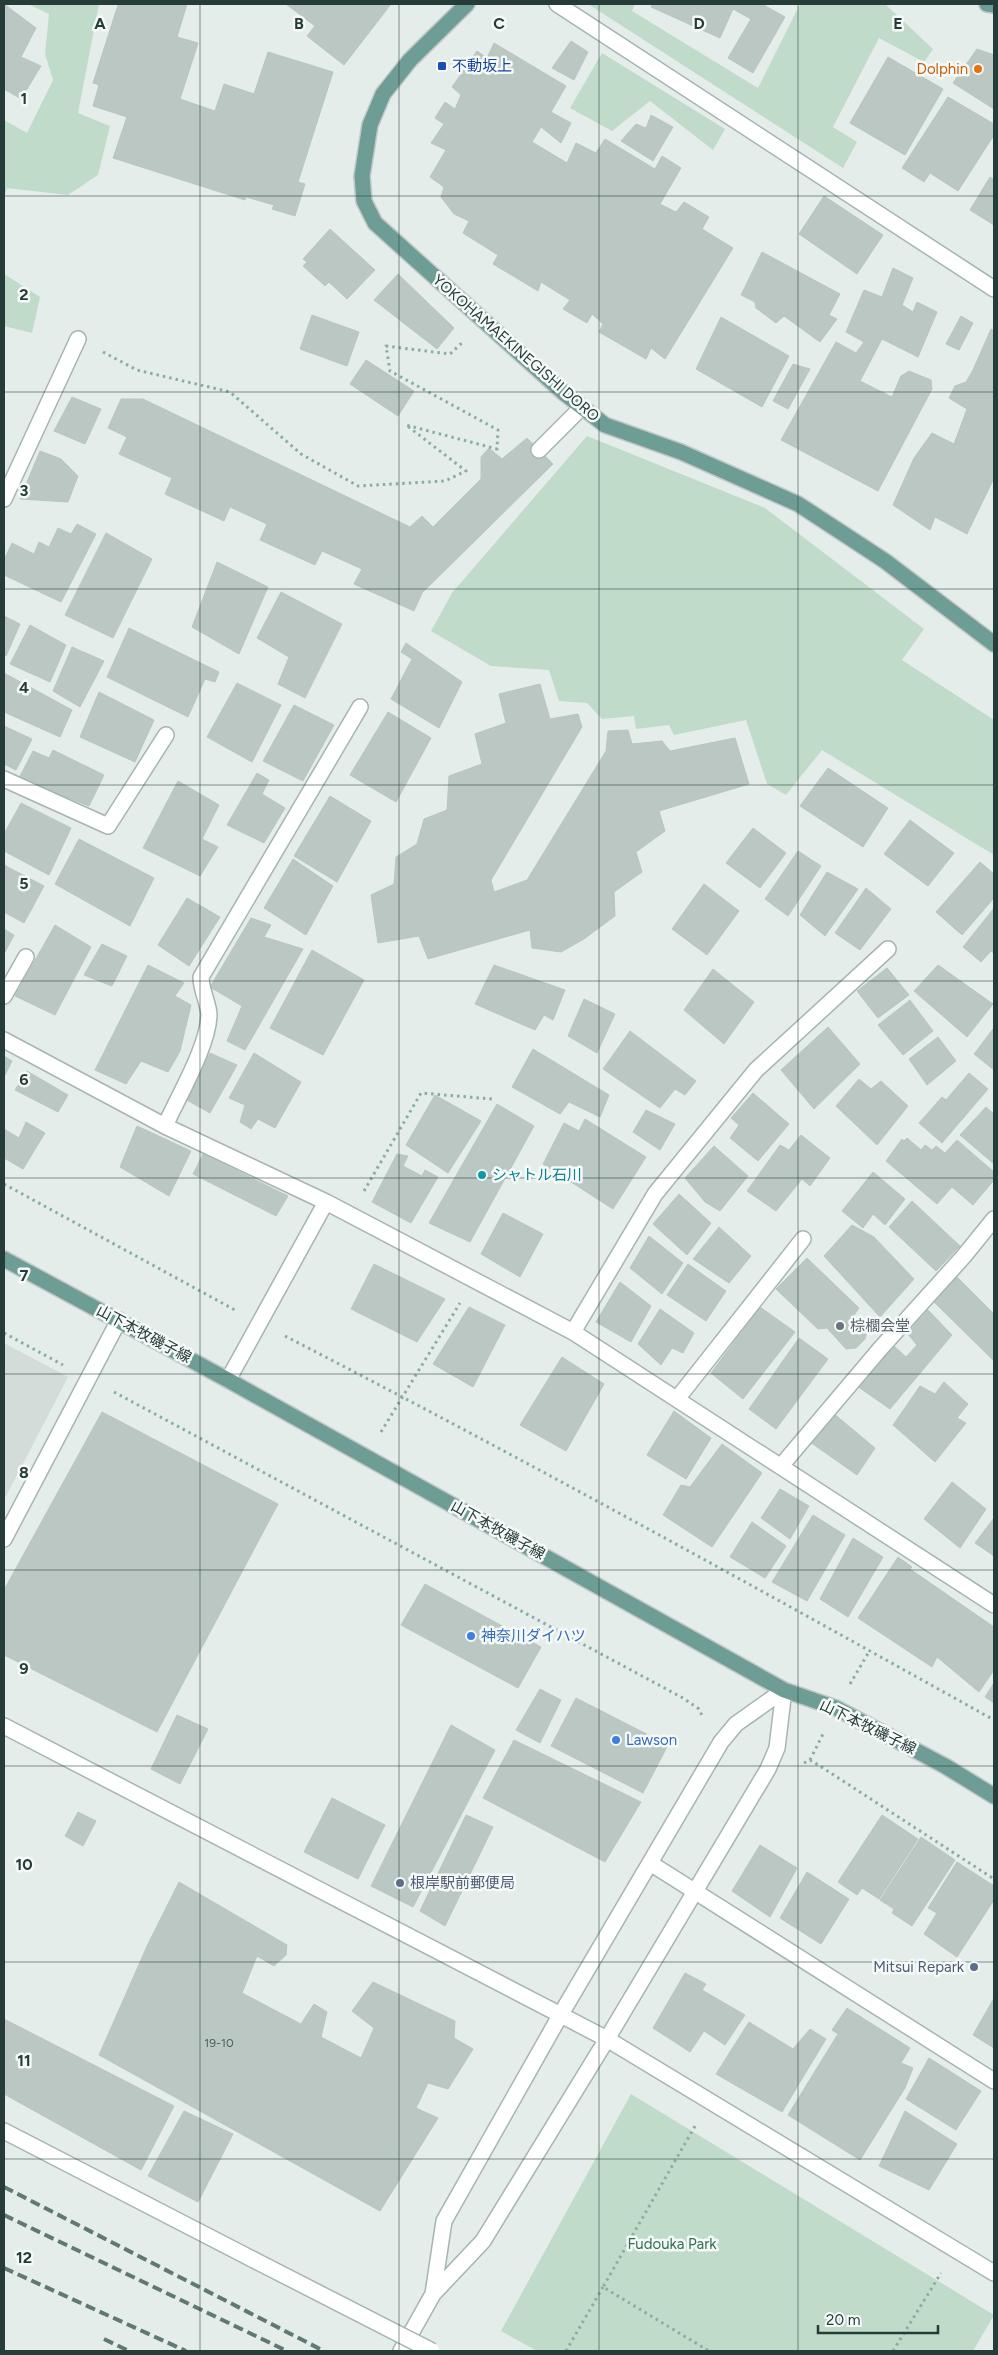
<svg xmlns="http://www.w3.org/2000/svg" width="998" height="2355" viewBox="0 0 998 2355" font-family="Figtree,'Noto Sans JP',sans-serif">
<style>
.built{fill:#d3dcd9}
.green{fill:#c0dbca}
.building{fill:#bac7c3;stroke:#b8c6c1}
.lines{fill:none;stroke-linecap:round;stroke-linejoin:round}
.minor-casing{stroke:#a8b4b1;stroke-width:18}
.major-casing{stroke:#c2c8c8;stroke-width:18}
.path{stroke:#89ada5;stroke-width:3;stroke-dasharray:2.5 4;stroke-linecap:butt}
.minor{stroke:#fff;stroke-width:15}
.major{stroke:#6e9d96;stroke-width:15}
.rail{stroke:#617874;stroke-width:4;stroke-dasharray:10 5;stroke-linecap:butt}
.minor-bridge-casing{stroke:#a8b4b1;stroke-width:18;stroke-linecap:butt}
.minor-bridge{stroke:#fff;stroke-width:15}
.grid{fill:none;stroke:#263c39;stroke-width:1;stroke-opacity:0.55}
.transit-dot{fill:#1a4fb4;stroke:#f5f9f8;stroke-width:2}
.food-dot{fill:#e8710a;stroke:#f5f9f8;stroke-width:2}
.culture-dot{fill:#0f9aa8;stroke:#f5f9f8;stroke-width:2}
.worship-dot{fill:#6b7280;stroke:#f5f9f8;stroke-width:2}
.shop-dot{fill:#3f7fe0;stroke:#f5f9f8;stroke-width:2}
.service-dot{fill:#5c6f8a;stroke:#f5f9f8;stroke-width:2}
.labels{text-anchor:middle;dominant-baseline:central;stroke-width:5;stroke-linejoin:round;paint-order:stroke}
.number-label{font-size:12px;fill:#4b5f5c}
.transit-label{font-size:15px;fill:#164399;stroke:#f5f9f8;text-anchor:start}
.food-label{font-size:15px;fill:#c56008;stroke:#f5f9f8;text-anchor:end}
.street-label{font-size:15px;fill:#263c39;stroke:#f5f9f8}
.culture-label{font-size:15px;fill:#0d838f;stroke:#f5f9f8;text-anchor:start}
.worship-label{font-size:15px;fill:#5b616d;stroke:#f5f9f8;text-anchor:start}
.shop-label{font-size:15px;fill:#366cbe;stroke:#f5f9f8;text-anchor:start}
.service-label{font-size:15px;fill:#4e5e75;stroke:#f5f9f8;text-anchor:start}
.park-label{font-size:15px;fill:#346f51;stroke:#f5f9f8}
.grid-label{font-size:16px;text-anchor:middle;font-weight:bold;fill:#263c39;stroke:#f5f9f8;stroke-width:5;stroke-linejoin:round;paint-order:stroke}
</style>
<rect width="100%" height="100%" fill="#e5edea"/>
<path class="built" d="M 4,1343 L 68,1377 L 4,1500 Z"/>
<path class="green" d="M 28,4 L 99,4 L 78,113 L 110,126 L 98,175 L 68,195 L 7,188 L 4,198 L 4,120 L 27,133 L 53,80 L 45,54 L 49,14 Z
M 588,4 L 635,4 L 632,11 L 758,88 L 800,4 L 885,4 L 933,49 L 924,62 L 879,38 L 833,127 L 857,142 L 843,168 Z
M 602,53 L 725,129 L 713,150 L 650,101 L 612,131 L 570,108 Z
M 4,274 L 40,297 L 32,333 L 4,326 Z
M 587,436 L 765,508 L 924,629 L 902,660 L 994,720 L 994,855 L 822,750 L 786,795 L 767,784 L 746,720 L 674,735 L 669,725 L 636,729 L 634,716 L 602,719 L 587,703 L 559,701 L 549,670 L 491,666 L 431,631 L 452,593 Z
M 631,2094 L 994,2315 L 973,2351 L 537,2351 L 501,2331 Z"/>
<path class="building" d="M 4,4 L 36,28 L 21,57 L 41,66 L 21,99 L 4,89 Z
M 115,4 L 187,4 L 177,37 L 198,43 L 180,99 L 215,111 L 224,84 L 254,94 L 268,52 L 333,72 L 298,182 L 305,184 L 295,216 L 272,209 L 274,205 L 246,197 L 245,200 L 113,158 L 127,117 L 93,106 L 99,85 L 93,83 L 118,5 Z
M 286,4 L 391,4 L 344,65 L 307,36 L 315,26 Z
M 652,4 L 762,4 L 785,17 L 753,73 L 728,58 L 751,19 L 733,9 L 720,38 L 651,7 Z
M 571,41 L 588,52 L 574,80 L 552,68 Z
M 494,43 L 566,86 L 551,112 L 571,123 L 561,143 L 541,127 L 532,142 L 567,163 L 576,143 L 596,153 L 605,139 L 655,169 L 662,156 L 681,168 L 660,204 L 676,212 L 684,202 L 709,217 L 702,229 L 733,248 L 665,359 L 651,348 L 646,359 L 599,332 L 603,324 L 592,314 L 587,323 L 563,309 L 570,300 L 541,282 L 538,291 L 493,264 L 498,255 L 463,233 L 469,221 L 454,214 L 441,197 L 444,187 L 430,177 L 446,150 L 431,143 L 444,124 L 435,118 L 445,102 L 455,109 L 461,95 L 452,87 L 477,51 L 487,58 Z
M 977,49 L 994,55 L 994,109 L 953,83 Z
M 888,57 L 943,89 L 905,155 L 850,123 Z
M 948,97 L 994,124 L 994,135 L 958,191 L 930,173 L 924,182 L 902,168 Z
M 651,115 L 673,127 L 653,161 L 621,141 L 636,124 L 646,128 Z
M 990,177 L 994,180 L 994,225 L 970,210 Z
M 824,196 L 883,235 L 857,274 L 799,234 Z
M 330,229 L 375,270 L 347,299 L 329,282 L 325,286 L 303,266 L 307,262 L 303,259 Z
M 762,252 L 840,294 L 829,315 L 837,319 L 820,342 L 784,316 L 776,323 L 756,308 L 755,302 L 741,295 Z
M 893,268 L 913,278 L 902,305 L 913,312 L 917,302 L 937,312 L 918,357 L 882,339 L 860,381 L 892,397 L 901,376 L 909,371 L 931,380 L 932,389 L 878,491 L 781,440 L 836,342 L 856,353 L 864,342 L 846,332 L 864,290 L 882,297 Z
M 398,274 L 454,328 L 437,349 L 374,300 Z
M 312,315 L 359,332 L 347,366 L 300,349 Z
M 961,316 L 973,323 L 959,350 L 946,344 Z
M 721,317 L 789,356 L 762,407 L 696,369 Z
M 991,329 L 994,331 L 994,478 L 967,534 L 935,517 L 930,530 L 893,505 L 914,458 L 932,433 L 954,444 L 967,409 L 949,398 L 955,386 L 966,382 L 973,370 Z
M 366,360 L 414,391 L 398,416 L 350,384 Z
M 793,364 L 810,369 L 788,409 L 773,401 Z
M 72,397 L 101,409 L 85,444 L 54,431 Z
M 121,399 L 143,399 L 410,527 L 422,516 L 433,527 L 481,479 L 481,457 L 489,448 L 502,459 L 527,438 L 553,464 L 422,593 L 414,611 L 354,584 L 362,569 L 322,551 L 315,565 L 260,540 L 267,524 L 230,507 L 224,521 L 165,494 L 172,478 L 119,454 L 127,437 L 108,428 Z
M 40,451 L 61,459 L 78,476 L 68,502 L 20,499 Z
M 77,524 L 96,534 L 61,602 L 4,575 L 4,560 L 12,543 L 34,554 L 39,542 L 49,547 L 58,528 L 71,534 Z
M 106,533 L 152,559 L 113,638 L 65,615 Z
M 217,562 L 268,587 L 239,654 L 192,627 Z
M 281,592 L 342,624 L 305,698 L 278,684 L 289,657 L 257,638 Z
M 4,616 L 20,624 L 6,656 L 4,655 Z
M 30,625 L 66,645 L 50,682 L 10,664 Z
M 129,628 L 219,672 L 215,682 L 205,679 L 188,717 L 107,677 Z
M 406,643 L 462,682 L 439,728 L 391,699 L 412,659 L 401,652 Z
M 72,647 L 104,661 L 80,707 L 53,691 Z
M 4,673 L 72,710 L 60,737 L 4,712 Z
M 237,683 L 281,705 L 252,762 L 207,737 Z
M 540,684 L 550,719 L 578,714 L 582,727 L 491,880 L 494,892 L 527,880 L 606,751 L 608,731 L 628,730 L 632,744 L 662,741 L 670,751 L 735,738 L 749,784 L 659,811 L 665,831 L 636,852 L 642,872 L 614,892 L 615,916 L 584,939 L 561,952 L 532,948 L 530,930 L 428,959 L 419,936 L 378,943 L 371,895 L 394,884 L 396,857 L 417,844 L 424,819 L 447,810 L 449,776 L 482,764 L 475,734 L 506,723 L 499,694 Z
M 99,692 L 154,720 L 135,762 L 80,737 Z
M 294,705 L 334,725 L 303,781 L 263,761 Z
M 388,712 L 431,738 L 396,802 L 350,775 Z
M 4,726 L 32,739 L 16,770 L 4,764 Z
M 53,750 L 104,775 L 89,806 L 19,778 L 33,751 L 49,758 Z
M 828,768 L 888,808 L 863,847 L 800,806 Z
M 257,773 L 269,780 L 262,794 L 285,808 L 264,843 L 227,825 Z
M 178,781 L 219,805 L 202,839 L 218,847 L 200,876 L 143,848 Z
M 330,796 L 371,821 L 337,882 L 294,856 Z
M 21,803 L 71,828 L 49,875 L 4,851 L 4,834 Z
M 910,820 L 954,853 L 928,886 L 884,854 Z
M 753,828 L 786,853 L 760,888 L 726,863 Z
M 79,839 L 154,878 L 130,926 L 55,884 Z
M 798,851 L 821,866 L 788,916 L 765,899 Z
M 293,859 L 333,886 L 306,935 L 264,908 Z
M 980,862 L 994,874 L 994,898 L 962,935 L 936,912 Z
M 4,865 L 44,886 L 24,923 L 4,912 Z
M 827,872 L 858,889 L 825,936 L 800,915 Z
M 704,884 L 739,911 L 707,955 L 672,929 Z
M 866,888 L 891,909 L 860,950 L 835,933 Z
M 187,898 L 220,917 L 189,966 L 158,945 Z
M 994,908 L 994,953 L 991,951 L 981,962 L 963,947 Z
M 251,918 L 271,925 L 264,937 L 303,949 L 245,1050 L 227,1041 L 242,1006 L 210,987 Z
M 55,925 L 91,947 L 55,1015 L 15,996 Z
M 4,929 L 14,935 L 4,954 Z
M 102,944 L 127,956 L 112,986 L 84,975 Z
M 312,950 L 364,980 L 323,1055 L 270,1028 Z
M 148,965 L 184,983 L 175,996 L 191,1005 L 180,1051 L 168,1072 L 141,1061 L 126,1084 L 95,1070 Z
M 494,965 L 565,990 L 553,1020 L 544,1015 L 535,1030 L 475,1004 Z
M 938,965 L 993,1004 L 967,1037 L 914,991 Z
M 887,968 L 909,995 L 878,1018 L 857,991 Z
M 713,969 L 754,1002 L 724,1044 L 684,1010 Z
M 584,999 L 615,1014 L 597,1053 L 568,1036 Z
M 910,1000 L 933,1031 L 903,1055 L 878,1025 Z
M 828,1027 L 860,1064 L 814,1109 L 781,1070 Z
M 993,1029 L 994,1030 L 994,1070 L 974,1054 Z
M 630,1031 L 696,1081 L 685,1095 L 675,1089 L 660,1108 L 603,1069 Z
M 938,1037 L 956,1061 L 927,1085 L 909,1059 Z
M 533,1049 L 609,1095 L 600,1117 L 569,1102 L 560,1114 L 512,1087 Z
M 210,1053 L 237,1065 L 210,1113 L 185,1099 Z
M 254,1053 L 301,1082 L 275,1128 L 258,1119 L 251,1129 L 240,1122 L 245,1105 L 229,1098 Z
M 4,1056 L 12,1061 L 4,1077 Z
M 27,1071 L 68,1095 L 58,1112 L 15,1090 Z
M 969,1073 L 988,1089 L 942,1143 L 919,1123 L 942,1097 L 946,1100 Z
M 859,1079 L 871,1089 L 881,1081 L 908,1106 L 877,1145 L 836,1106 Z
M 753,1093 L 789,1124 L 758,1161 L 730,1138 L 739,1125 L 731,1118 Z
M 435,1095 L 481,1121 L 448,1173 L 406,1145 Z
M 497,1104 L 534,1126 L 470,1242 L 429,1223 Z
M 986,1107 L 994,1114 L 994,1164 L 960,1135 Z
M 646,1110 L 675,1124 L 660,1150 L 633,1132 Z
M 585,1119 L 646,1157 L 613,1209 L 543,1164 L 564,1123 L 579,1131 Z
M 26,1122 L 45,1133 L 23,1169 L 4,1158 L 4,1129 L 19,1138 Z
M 137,1126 L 191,1151 L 169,1196 L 120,1167 Z
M 801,1135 L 830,1158 L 810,1186 L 802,1179 L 776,1211 L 747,1191 L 780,1145 L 789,1150 Z
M 907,1138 L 921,1150 L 925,1145 L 932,1150 L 936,1146 L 945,1153 L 957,1140 L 994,1172 L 994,1180 L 973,1205 L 952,1187 L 937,1204 L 886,1161 L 902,1139 L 904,1141 Z
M 714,1146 L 748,1176 L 720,1211 L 705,1202 L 685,1178 Z
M 203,1154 L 288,1196 L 276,1216 L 193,1174 Z
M 397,1154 L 408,1156 L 403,1166 L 422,1176 L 425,1170 L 438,1177 L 411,1223 L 372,1202 Z
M 873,1172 L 905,1199 L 885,1225 L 873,1214 L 863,1228 L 842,1211 Z
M 679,1194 L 711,1223 L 687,1255 L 653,1224 Z
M 912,1201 L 960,1246 L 936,1271 L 889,1227 Z
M 503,1213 L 543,1234 L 520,1277 L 481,1254 Z
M 852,1225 L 874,1237 L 914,1279 L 880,1317 L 824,1256 Z
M 719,1227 L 751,1256 L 729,1283 L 693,1259 Z
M 649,1236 L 683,1263 L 662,1294 L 630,1268 Z
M 807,1258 L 859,1308 L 850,1321 L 860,1323 L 867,1332 L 865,1339 L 856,1348 L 846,1349 L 827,1328 L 818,1329 L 776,1289 Z
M 374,1264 L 445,1299 L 417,1342 L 351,1309 Z
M 688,1264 L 726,1291 L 706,1321 L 667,1295 Z
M 957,1277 L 994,1314 L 994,1361 L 933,1301 Z
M 620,1282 L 651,1306 L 631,1342 L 596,1322 Z
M 469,1307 L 505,1325 L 473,1387 L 433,1364 Z
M 760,1307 L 795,1332 L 743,1399 L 711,1373 Z
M 660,1309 L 694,1333 L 683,1353 L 672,1348 L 661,1365 L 638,1344 Z
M 928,1310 L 952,1335 L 890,1409 L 857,1386 L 893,1345 L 906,1357 L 917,1345 L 907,1333 Z
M 799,1338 L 828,1359 L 776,1429 L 749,1409 Z
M 562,1357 L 604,1384 L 566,1451 L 520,1425 Z
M 944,1382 L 968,1404 L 957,1418 L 966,1423 L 935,1462 L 893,1425 L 920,1386 L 935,1394 Z
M 674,1411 L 711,1438 L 686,1479 L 647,1455 Z
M 102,1412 L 278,1504 L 157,1732 L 4,1655 L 4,1590 Z
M 833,1413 L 875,1448 L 857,1475 L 810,1442 Z
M 722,1444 L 762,1473 L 712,1547 L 663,1515 L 681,1485 L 690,1487 Z
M 952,1482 L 986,1509 L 960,1548 L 924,1519 Z
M 780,1489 L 809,1506 L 790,1539 L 761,1518 Z
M 813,1515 L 845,1535 L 807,1601 L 772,1582 Z
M 994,1518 L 994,1556 L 975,1543 Z
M 752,1522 L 786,1546 L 765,1578 L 730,1557 Z
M 853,1538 L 883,1557 L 848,1617 L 820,1599 Z
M 898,1557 L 912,1567 L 910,1569 L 994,1627 L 994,1670 L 979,1692 L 937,1657 L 932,1667 L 858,1618 Z
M 425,1584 L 541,1647 L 518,1688 L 401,1625 Z
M 994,1683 L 994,1703 L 985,1697 Z
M 540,1689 L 561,1700 L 540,1743 L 516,1730 Z
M 576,1698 L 668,1745 L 643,1793 L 551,1746 Z
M 177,1715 L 208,1729 L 180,1784 L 151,1769 Z
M 451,1725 L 495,1750 L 413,1907 L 371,1886 Z
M 514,1740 L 641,1802 L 605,1862 L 483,1798 Z
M 332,1798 L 385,1825 L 358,1879 L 304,1852 Z
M 78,1812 L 96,1821 L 83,1846 L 65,1836 Z
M 466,1815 L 493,1827 L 445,1926 L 420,1911 Z
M 882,1815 L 918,1839 L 879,1899 L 862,1888 L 857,1895 L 838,1882 Z
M 921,1837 L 955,1860 L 912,1926 L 892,1913 L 894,1909 L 880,1900 Z
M 760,1845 L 797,1868 L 770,1917 L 732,1891 Z
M 957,1862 L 994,1886 L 994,1900 L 957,1957 L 924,1934 L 937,1913 L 928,1908 Z
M 807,1872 L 849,1899 L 821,1944 L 780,1918 Z
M 179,1882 L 287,1945 L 286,1955 L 274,1966 L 257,1956 L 242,1993 L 301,2024 L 314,2004 L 327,2012 L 321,2037 L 361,2058 L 374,2028 L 352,2011 L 373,1982 L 455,2021 L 454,2038 L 473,2049 L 448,2089 L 428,2083 L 416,2108 L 438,2118 L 380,2211 L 99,2055 L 148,1944 Z
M 685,1973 L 706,1984 L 702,1990 L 745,2015 L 725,2045 L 704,2031 L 690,2052 L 653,2028 Z
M 994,1998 L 994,2048 L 973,2035 Z
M 847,2008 L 910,2048 L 901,2063 L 913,2068 L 905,2088 L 860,2160 L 788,2115 L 838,2034 L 832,2030 Z
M 4,2019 L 174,2106 L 141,2170 L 4,2094 Z
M 749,2022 L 793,2049 L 810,2029 L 826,2039 L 782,2112 L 716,2074 Z
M 929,2058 L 981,2091 L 956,2130 L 906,2099 Z
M 184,2111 L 233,2134 L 198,2202 L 148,2176 Z
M 905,2111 L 957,2144 L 929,2190 L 879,2166 Z"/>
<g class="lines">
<g class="minor-casing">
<path id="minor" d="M 557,4 L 994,289
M 539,450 L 582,407
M 4,499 L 78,339
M 4,779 L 108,826 L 166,735
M 4,996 L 26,957
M 4,1040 L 165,1126 L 326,1202 L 573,1332 L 994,1605
M 165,1126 C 178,1097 209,1045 209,1014 C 208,1002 201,990 201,977 L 360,707
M 573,1332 L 655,1194 L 756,1070 L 888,949
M 228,1380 L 326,1202
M 677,1399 L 803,1239
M 781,1466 L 880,1349 L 964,1256 L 994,1219
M 4,1539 L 119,1320
M 4,1726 L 607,2039 L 994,2273
M 650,1863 L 994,2081
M 4,2131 L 254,2260
M 433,2294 L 444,2221 L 561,2014 L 721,1742 L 736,1724 L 784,1690
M 401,2351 L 433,2294 L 483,2241 L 607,2039 L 768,1769 L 777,1748 L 784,1690"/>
</g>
<g class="major-casing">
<path id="major" d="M 467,4 L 410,60 L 383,94 L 370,125 L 362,176 L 364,201 L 375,223 L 564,393 L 605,425 L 681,452 L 798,504 L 885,561 L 994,644
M 987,4 L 994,5
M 4,1259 L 228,1380 L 784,1690 L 836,1708 L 945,1766 L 994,1796"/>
</g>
<path class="path" d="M 103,352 L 137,370 L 230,392 L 301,454 L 358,486 L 445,481 L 466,471 L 406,425 L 497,449 L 498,430 L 390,371 L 386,346 L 450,354 L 464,341
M 4,1184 L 235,1310
M 364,1191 L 421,1093 L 492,1099
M 4,1333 L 63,1365
M 285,1336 C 524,1459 759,1589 994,1720
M 114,1392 L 683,1698 L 699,1709 L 703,1718
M 381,1432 L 460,1303
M 850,1684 L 870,1650
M 810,1760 L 823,1734
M 804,1763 L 810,1760 L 823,1768 L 994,1879
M 695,2126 L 603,2287 L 709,2351
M 566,2351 L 603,2287
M 893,2351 L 941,2273"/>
<use href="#minor" class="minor"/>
<use href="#major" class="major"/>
<path class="rail" d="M 4,2187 L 324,2351
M 4,2215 L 287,2351
M 4,2268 L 186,2351
M 104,2339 L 129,2351"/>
<g class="minor-bridge-casing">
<path id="minor-bridge" d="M 254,2260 L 432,2351"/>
</g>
<use href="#minor-bridge" class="minor-bridge"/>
</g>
<path class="grid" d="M 200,4 L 200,2351M 399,4 L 399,2351M 599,4 L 599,2351M 798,4 L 798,2351M 4,196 L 994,196M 4,392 L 994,392M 4,589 L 994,589M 4,785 L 994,785M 4,981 L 994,981M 4,1178 L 994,1178M 4,1374 L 994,1374M 4,1570 L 994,1570M 4,1766 L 994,1766M 4,1962 L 994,1962M 4,2159 L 994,2159"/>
<rect class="transit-dot" x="437" y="61" width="10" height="10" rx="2.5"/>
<circle class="food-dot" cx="978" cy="69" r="5"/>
<circle class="culture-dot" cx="482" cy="1175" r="5"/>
<circle class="worship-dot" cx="840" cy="1326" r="5"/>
<g class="shop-dot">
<circle cx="471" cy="1636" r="5"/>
<circle cx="616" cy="1740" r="5"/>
</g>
<g class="service-dot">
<circle cx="400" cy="1883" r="5"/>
<circle cx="974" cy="1967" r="5"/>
</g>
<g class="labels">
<g class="number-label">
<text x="219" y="2043">19-10</text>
</g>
<g class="transit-label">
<text x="452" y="66">不動坂上</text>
</g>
<g class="food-label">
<text x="968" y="69">Dolphin</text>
</g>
<g class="street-label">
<text transform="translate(516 348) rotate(41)">YOKOHAMAEKINEGISHI DORO</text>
<text transform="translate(144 1334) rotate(28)">山下本牧磯子線</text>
<text transform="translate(498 1530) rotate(29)">山下本牧磯子線</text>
<text transform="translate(868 1727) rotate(26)">山下本牧磯子線</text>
</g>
<g class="culture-label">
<text x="492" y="1175">シャトル石川</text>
</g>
<g class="worship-label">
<text x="850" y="1326">棕櫚会堂</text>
</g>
<g class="shop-label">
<text x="481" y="1636">神奈川ダイハツ</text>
<text x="626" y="1740">Lawson</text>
</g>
<g class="service-label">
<text x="410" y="1883">根岸駅前郵便局</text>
<text x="964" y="1967" text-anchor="end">Mitsui Repark</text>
</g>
<g class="park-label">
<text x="672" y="2244">Fudouka Park</text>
</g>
</g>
<g class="grid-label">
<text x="100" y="29">A</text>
<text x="299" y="29">B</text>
<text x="499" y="29">C</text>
<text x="699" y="29">D</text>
<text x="898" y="29">E</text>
<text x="24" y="104">1</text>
<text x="24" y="300">2</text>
<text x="24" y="496">3</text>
<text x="24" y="693">4</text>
<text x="24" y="889">5</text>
<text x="24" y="1085">6</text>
<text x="24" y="1281">7</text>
<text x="24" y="1478">8</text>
<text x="24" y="1674">9</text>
<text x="24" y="1870">10</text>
<text x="24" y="2066">11</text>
<text x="24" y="2263">12</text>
</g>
<rect width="998" height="2355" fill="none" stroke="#263c39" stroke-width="10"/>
<path d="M818 2325v8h120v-8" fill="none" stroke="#263c39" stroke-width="2.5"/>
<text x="826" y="2325" font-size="15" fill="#263c39" stroke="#f5f9f8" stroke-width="4" paint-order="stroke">20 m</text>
</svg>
